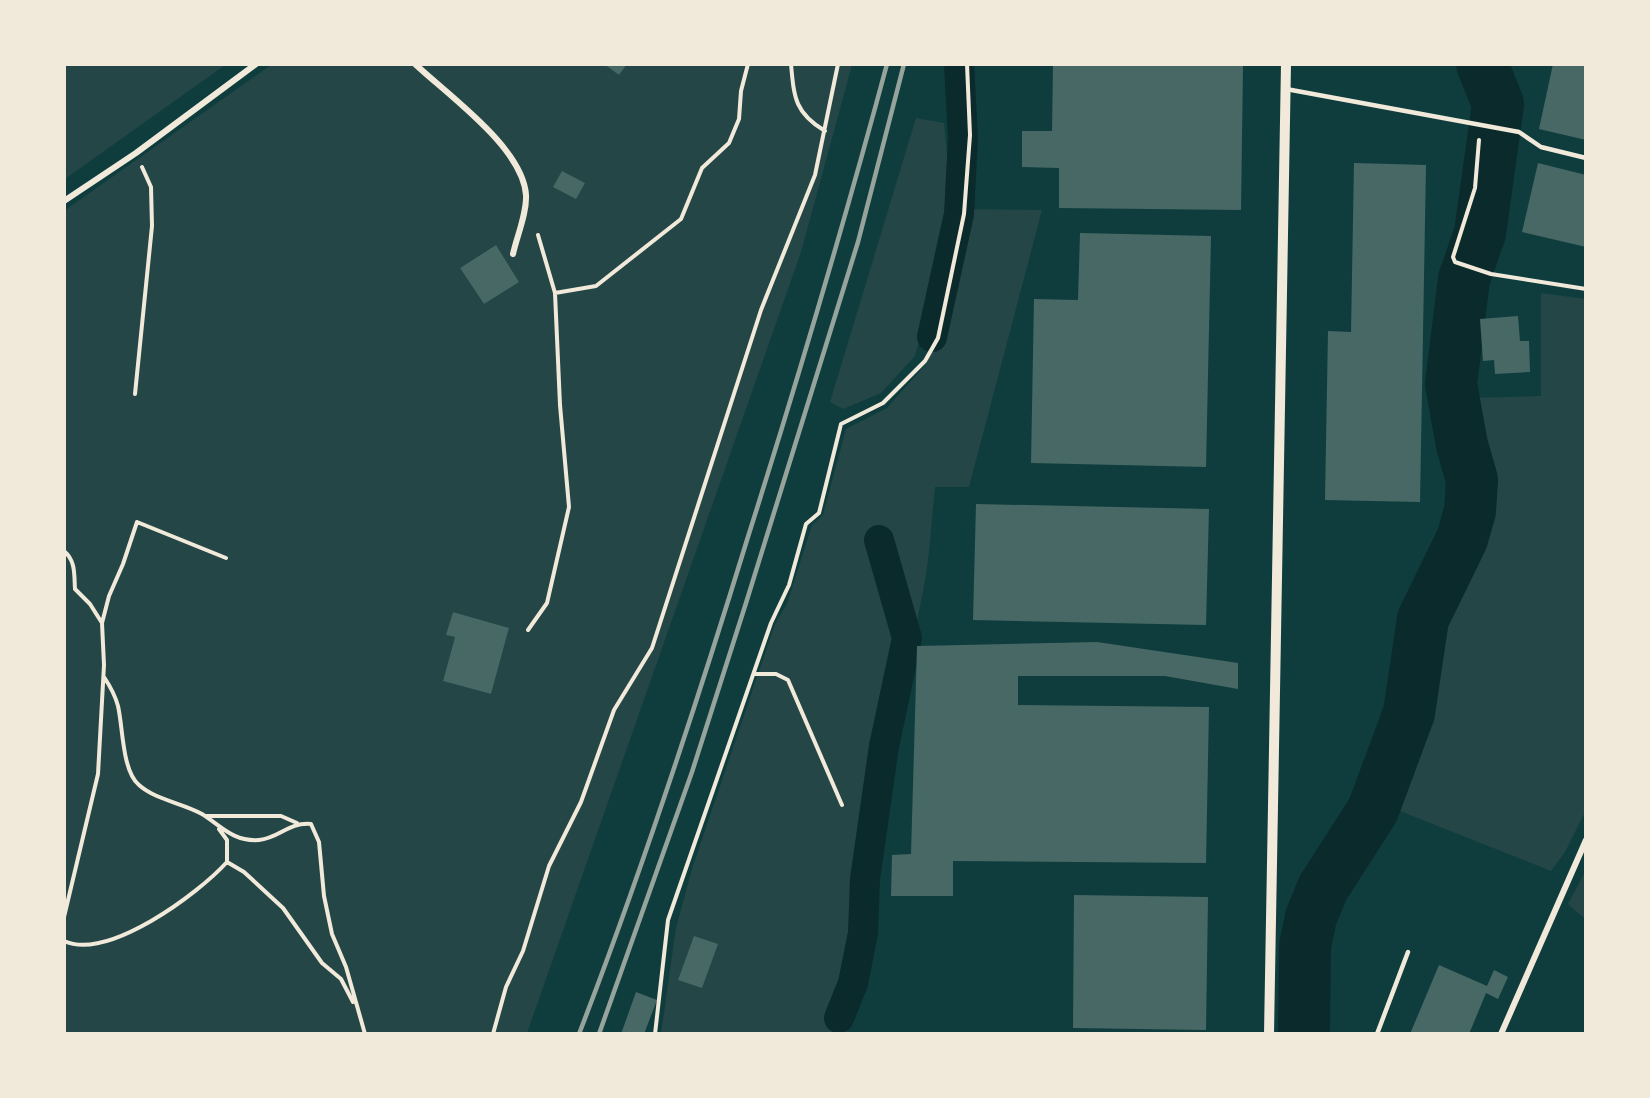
<svg xmlns="http://www.w3.org/2000/svg" width="1650" height="1098" viewBox="0 0 1650 1098" font-family="'Playfair Display',serif">
<style>
.green{fill:#244646;fill-rule:evenodd}
.lines{fill:none;stroke-linecap:round;stroke-linejoin:round}
.canal{stroke:#0a2a2b;stroke-width:30}
.river{stroke:#0a2a2b;stroke-width:52}
.building{fill:#486865}
.path{stroke:#f1e9da;stroke-width:4}
.service{stroke:#f1e9da;stroke-width:4.5}
.minor{stroke:#f1e9da;stroke-width:6}
.tertiary{stroke:#f1e9da;stroke-width:10}
.rail{stroke:#97a49c;stroke-width:4.5}
</style>
<rect width="100%" height="100%" fill="#0f3d3e"/>
<path class="green" d="M 65,64 L 225,64 L 225,65 L 65,179 Z
M 606,64 L 619,75 L 627,64 L 852,65 L 801,252 L 527,1033 L 65,1033 L 64,211 L 271,65 ZM 496,245 L 519,282 L 484,304 L 460,268 ZM 453,612 L 509,628 L 491,694 L 443,681 L 455,637 L 447,635 Z
M 916,118 L 944,123 L 948,165 L 945,245 L 915,356 L 881,393 L 843,409 L 830,402 Z
M 961,209 L 1042,210 L 969,487 L 935,487 C 931,523 930,560 922,596 C 909,664 890,731 879,801 C 874,839 876,876 874,914 C 871,955 859,996 846,1033 L 661,1034 L 676,928 L 692,869 L 775,624 L 787,604 L 812,525 L 823,515 L 846,429 L 887,408 L 927,363 L 959,243 Z
M 1541,293 L 1586,299 L 1585,812 L 1565,852 L 1551,871 L 1395,809 L 1427,699 L 1441,630 L 1470,573 L 1491,496 L 1471,398 L 1541,396 Z
M 1585,872 L 1586,919 L 1585,919 L 1568,904 Z"/>
<g class="lines">
<path class="canal" d="M 932,337 L 959,214 L 963,138 L 959,64
M 839,1018 L 853,983 L 863,933 L 865,879 L 884,746 L 907,638 L 879,540"/>
<path class="river" d="M 1304,1034 L 1305,946 L 1311,917 L 1323,888 L 1373,810 L 1409,713 L 1423,619 L 1462,539 L 1470,511 L 1472,480 L 1462,445 L 1451,384 L 1464,279 L 1480,233 L 1498,104 L 1482,64"/>
</g>
<path class="building" d="M 604,64 L 627,64 L 619,75 Z
M 1053,64 L 1243,64 L 1241,210 L 1059,208 L 1059,168 L 1022,167 L 1022,131 L 1052,131 Z
M 1553,64 L 1586,65 L 1586,140 L 1539,129 Z
M 1354,163 L 1426,165 L 1420,502 L 1325,500 L 1328,331 L 1351,332 Z
M 1538,163 L 1586,175 L 1586,247 L 1522,232 Z
M 562,171 L 585,183 L 576,199 L 553,187 Z
M 1080,233 L 1211,236 L 1206,467 L 1031,463 L 1034,299 L 1078,300 Z
M 496,245 L 519,282 L 484,304 L 460,268 Z
M 1518,316 L 1520,341 L 1529,341 L 1530,372 L 1495,374 L 1494,360 L 1483,361 L 1480,319 Z
M 976,504 L 1209,509 L 1206,625 L 973,620 Z
M 453,612 L 509,628 L 491,694 L 443,681 L 455,637 L 446,635 Z
M 1097,642 L 1238,663 L 1238,689 L 1165,676 L 1018,676 L 1018,705 L 1209,707 L 1206,863 L 953,861 L 953,896 L 891,896 L 892,855 L 911,854 L 917,646 Z
M 1074,895 L 1208,897 L 1206,1030 L 1073,1028 Z
M 694,936 L 718,944 L 702,988 L 678,980 Z
M 1439,965 L 1487,986 L 1494,970 L 1508,977 L 1498,999 L 1486,993 L 1469,1034 L 1410,1034 Z
M 636,992 L 657,1000 L 644,1034 L 621,1034 Z"/>
<g class="lines">
<path class="path" d="M 791,64 C 794,98 795,113 825,131
M 1479,140 L 1475,188 L 1453,257 L 1455,262 L 1491,274 L 1586,289
M 555,293 L 596,286 L 681,219 L 702,168 L 729,143 L 739,119 L 741,91 L 748,64
M 135,394 L 152,226 L 151,187 L 142,167
M 64,551 C 76,561 74,575 75,589 L 90,604 L 102,623
M 528,630 L 547,603 L 569,507 L 560,405 L 555,293 L 538,235
M 754,674 L 776,674 L 788,680 L 842,805
M 104,677 C 110,686 115,695 118,706 C 123,727 122,771 139,785 C 156,800 182,803 202,814 C 220,825 233,842 259,840 C 280,838 288,822 311,824 L 319,842 L 324,896 L 332,934 L 346,967 L 365,1034
M 205,816 L 281,816 L 297,823
M 227,862 L 244,872 L 283,908 L 322,963 L 341,979 L 353,1002
M 64,917 L 98,774 L 104,665 L 102,623 L 109,596 L 123,564 L 137,522 L 226,558
M 64,941 C 108,961 198,894 227,862 L 227,840 L 219,829
M 493,1034 L 506,987 L 523,951 L 549,866 L 581,802 L 614,710 L 652,648 L 761,310 L 815,175 L 838,64
M 655,1034 L 668,920 L 771,623 L 789,585 L 806,524 L 819,513 L 841,424 L 883,403 L 925,361 L 938,338 L 964,214 L 970,135 L 967,64"/>
<path class="service" d="M 1286,89 L 1519,132 L 1541,147 L 1586,158
M 1377,1034 L 1408,952"/>
<path class="minor" d="M 415,64 C 449,96 523,148 526,195 C 527,213 517,236 513,254
M 64,201 L 136,153 L 256,64
M 1501,1034 L 1586,840"/>
<path class="tertiary" d="M 1269,1034 L 1286,64"/>
<path class="rail" d="M 579,1034 C 642,871 696,706 747,540 C 797,382 844,224 887,64
M 599,1034 L 692,772 L 746,603 L 858,242 L 904,64"/>
</g>
<rect width="1650" height="1098" fill="none" stroke="#f1e9da" stroke-width="132"/>
</svg>
